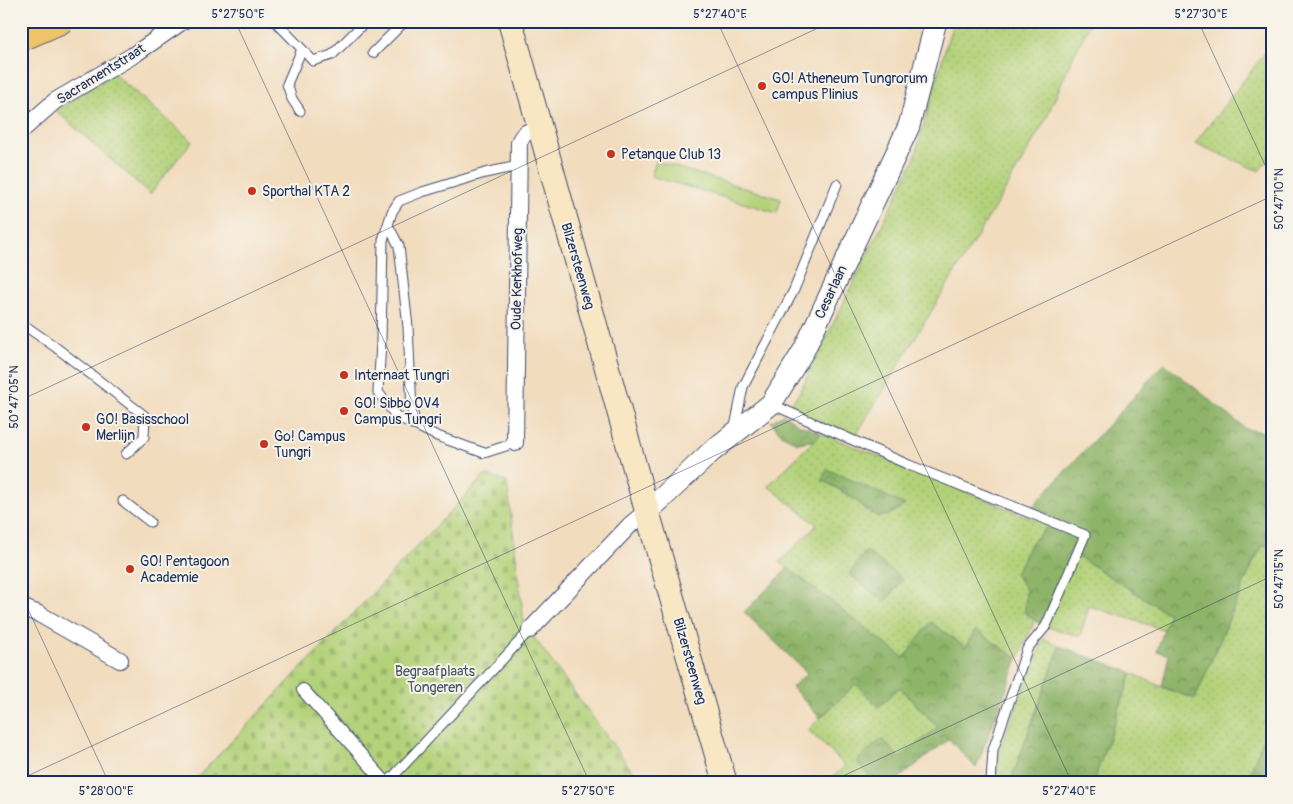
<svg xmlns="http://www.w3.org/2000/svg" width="1293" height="804" viewBox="0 0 1293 804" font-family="Pangolin,sans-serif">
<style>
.grass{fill:url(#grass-dots);stroke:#67806c;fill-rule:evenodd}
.forest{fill:url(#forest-crowns);stroke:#547264}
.cemetery{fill:url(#cemetery-stones);stroke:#67806c}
.pitch{fill:#b3d279;stroke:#67806c}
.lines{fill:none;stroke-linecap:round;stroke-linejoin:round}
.service-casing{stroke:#3b496c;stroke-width:11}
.pedestrian-casing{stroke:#3b496c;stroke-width:14}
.minor-casing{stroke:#3b496c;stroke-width:18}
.tertiary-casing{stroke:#3b496c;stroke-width:23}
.secondary-casing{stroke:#3b496c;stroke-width:26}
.primary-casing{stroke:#3b496c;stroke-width:28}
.service{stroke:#fff;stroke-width:9}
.pedestrian{stroke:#fff;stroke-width:12}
.minor{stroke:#fff;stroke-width:16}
.tertiary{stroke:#fff;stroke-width:21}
.secondary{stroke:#f9e7c3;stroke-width:24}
.primary{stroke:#efc469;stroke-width:26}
.ticks{fill:none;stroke:#1b2f5e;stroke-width:1;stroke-opacity:0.45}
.poi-dot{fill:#c8321e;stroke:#f7f3e8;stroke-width:2}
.labels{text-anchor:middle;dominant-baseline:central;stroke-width:4;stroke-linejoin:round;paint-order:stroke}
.street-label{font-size:14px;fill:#1b2f5e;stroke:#f7f3e8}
.poi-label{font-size:14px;fill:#1b2f5e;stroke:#f7f3e8;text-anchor:start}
.park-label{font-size:14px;fill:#415865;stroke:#f7f3e8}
.neatline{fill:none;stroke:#1b2f5e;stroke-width:2}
.ticks-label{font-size:12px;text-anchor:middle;fill:#1b2f5e}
</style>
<defs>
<pattern id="grass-dots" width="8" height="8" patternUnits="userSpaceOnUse" patternTransform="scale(1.25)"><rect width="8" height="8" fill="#b3d279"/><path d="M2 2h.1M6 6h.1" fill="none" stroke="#99b56b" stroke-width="1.8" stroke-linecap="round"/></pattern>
<pattern id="forest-crowns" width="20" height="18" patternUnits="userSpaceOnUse" patternTransform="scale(1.25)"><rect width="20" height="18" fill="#8eb469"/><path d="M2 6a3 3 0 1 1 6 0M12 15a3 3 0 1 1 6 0" fill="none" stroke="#73935a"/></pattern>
<pattern id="cemetery-stones" width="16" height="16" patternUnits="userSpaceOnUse" patternTransform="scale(1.25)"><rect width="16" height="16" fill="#b3d279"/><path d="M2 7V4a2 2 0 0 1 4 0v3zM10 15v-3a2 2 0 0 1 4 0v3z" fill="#99b56b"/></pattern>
</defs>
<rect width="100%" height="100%" fill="#f7f3e8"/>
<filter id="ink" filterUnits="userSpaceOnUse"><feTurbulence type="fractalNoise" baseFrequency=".02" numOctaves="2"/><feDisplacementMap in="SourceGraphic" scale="10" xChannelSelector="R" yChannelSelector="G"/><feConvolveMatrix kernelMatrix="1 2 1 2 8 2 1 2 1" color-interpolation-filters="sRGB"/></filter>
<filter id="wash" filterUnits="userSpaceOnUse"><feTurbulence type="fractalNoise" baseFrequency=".0096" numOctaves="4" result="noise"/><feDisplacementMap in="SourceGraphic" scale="20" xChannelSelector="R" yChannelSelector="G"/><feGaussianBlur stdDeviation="1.12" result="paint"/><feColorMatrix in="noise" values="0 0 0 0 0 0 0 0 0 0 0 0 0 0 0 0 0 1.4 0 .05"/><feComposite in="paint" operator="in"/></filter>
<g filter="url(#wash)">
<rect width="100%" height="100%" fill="#f2dcbe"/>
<path class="grass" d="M 953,21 L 1091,21 L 1072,59 L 1046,119 L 1007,187 L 855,437 L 787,408 L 799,393 L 914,160 Z
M 1272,44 L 1272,155 L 1259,171 L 1195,143 Z
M 113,73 L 192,141 L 150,194 L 56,111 Z
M 821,433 L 1048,525 L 1030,545 L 1025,613 L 1035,620 L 1018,659 L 977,631 L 965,647 L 931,623 L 904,658 L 779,562 L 817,525 L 768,486 ZM 827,470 L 834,472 L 904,505 L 870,514 L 853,498 L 823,480 Z
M 1272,543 L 1272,717 L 1246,783 L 1093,783 L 1132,673 L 1162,687 L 1195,699 L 1255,558 L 1263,545 Z
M 1076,555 L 1169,614 L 1165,630 L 1089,606 L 1080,636 L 1043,626 Z
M 1044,639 L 1060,646 L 1010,783 L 994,783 L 1002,742 Z
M 856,684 L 900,687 L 938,728 L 900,759 L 882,739 L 873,779 L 869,783 L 838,783 L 833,778 L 845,765 L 808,730 Z"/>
<path class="forest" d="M 1164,363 L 1246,429 L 1272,433 L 1272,543 L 1263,546 L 1255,558 L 1195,699 L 1162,687 L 1169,655 L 1157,651 L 1169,614 L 1076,555 L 1043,626 L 1025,613 L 1026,590 L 1015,574 L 1030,545 L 1055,518 L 1032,507 L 1132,399 Z
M 783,414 L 799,425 L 821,433 L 816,440 L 798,443 L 781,434 L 771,422 Z
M 827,470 L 834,472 L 905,505 C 877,525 877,516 853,499 C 844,491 833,486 822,480 Z
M 866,551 L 903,579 L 885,602 L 849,574 Z
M 788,568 L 904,658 L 931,622 L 965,647 L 976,630 L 1018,659 L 976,768 L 949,739 L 893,783 L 869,783 L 872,779 L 856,761 L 882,739 L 900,758 L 938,727 L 900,687 L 879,707 L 856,684 L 820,718 L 792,687 L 807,673 L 744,612 Z
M 1060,646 L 1132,673 L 1093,783 L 1010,783 Z
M 1272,717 L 1272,783 L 1246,783 Z"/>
<path class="cemetery" d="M 485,475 L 507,482 L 524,624 L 641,783 L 192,783 Z"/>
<path class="pitch" d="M 656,161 L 781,199 L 777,213 L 651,176 Z"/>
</g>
<g filter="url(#ink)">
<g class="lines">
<g class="service-casing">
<path id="service" d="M 275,21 L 302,49 L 287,84 L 292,99 L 300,111
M 302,49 L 313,61 L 332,55 L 366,21
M 373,53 L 405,21
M 388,225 L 399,246 L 408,327 L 412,410 L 416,425
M 21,323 L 54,346 L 145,416 L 144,437 L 126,454
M 771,404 L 909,465 L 1085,535 L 1046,626 L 1027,649 L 993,750 L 991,783
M 735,427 L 743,387 L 794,290 L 837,184
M 515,443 L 484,453 L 437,436 L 396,416 L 378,392 L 381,343 L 383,240 L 392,212 L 399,201 L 422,192 L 485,173 L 518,166
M 123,501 L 150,522
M 387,783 L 530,630"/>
</g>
<g class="pedestrian-casing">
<path id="pedestrian" d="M 303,690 L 386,783"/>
</g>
<g class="minor-casing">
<path id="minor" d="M 21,131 L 55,101 L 132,56 L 183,21
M 515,443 L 519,143 C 522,133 529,131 539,127
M 21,607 L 39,614 L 120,660
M 530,630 L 631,524 L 647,511"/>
</g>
<g class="tertiary-casing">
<path id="tertiary" d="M 647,511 L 660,500 L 711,452 L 771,404 L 804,350 L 909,126 L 936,21"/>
</g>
<g class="secondary-casing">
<path id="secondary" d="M 510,21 L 647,511 L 725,783"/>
</g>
<g class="primary-casing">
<path id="primary" d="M 21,38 L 60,21"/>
</g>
<use href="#service" class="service"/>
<use href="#pedestrian" class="pedestrian"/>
<use href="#minor" class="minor"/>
<use href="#tertiary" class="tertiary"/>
<use href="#secondary" class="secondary"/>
<use href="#primary" class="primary"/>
</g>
</g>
<path class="ticks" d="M 235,21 L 590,783M 717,21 L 1072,783M 1198,21 L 1272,180M 21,400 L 833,21M 21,594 L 109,783M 21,779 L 1272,196M 828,783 L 1272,576"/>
<g class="poi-dot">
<circle cx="762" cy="86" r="5"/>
<circle cx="611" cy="154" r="5"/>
<circle cx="252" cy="191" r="5"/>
<circle cx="344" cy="375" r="5"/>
<circle cx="344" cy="411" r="5"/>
<circle cx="86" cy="427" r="5"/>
<circle cx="264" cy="444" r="5"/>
<circle cx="130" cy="569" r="5"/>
</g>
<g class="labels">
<g class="street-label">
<text transform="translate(101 74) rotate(-32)">Sacramentstraat</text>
<text transform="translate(578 266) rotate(74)">Bilzersteenweg</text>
<text transform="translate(517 279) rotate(-89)">Oude Kerkhofweg</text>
<text transform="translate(831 292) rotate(-65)">Cesarlaan</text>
<text transform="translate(690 661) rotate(74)">Bilzersteenweg</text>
</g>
<g class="poi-label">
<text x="772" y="78">GO! Atheneum Tungrorum<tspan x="772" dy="16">campus Plinius</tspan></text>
<text x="621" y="154">Petanque Club 13</text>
<text x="262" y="191">Sporthal KTA 2</text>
<text x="354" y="375">Internaat Tungri</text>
<text x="354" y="403">GO! Sibbo OV4<tspan x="354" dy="16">Campus Tungri</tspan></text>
<text x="96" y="419">GO! Basisschool<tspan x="96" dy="16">Merlijn</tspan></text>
<text x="274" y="436">Go! Campus<tspan x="274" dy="16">Tungri</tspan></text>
<text x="140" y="561">GO! Pentagoon<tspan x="140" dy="16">Academie</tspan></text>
</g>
<g class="park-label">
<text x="435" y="671">Begraafplaats<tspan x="435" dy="16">Tongeren</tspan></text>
</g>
</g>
<rect width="1293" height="804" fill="none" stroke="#f7f3e8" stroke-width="55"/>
<rect x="28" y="28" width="1238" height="748" class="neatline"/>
<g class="ticks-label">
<text x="238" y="18">5°27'50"E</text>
<text x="720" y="18">5°27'40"E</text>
<text x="1201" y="18">5°27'30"E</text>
<text transform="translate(1279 199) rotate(-90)" y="4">50°47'10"N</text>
<text transform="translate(14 397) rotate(-90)" y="4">50°47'05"N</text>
<text transform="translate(1279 579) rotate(-90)" y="4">50°47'15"N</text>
<text x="106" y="795">5°28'00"E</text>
<text x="588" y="795">5°27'50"E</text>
<text x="1069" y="795">5°27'40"E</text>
</g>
</svg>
